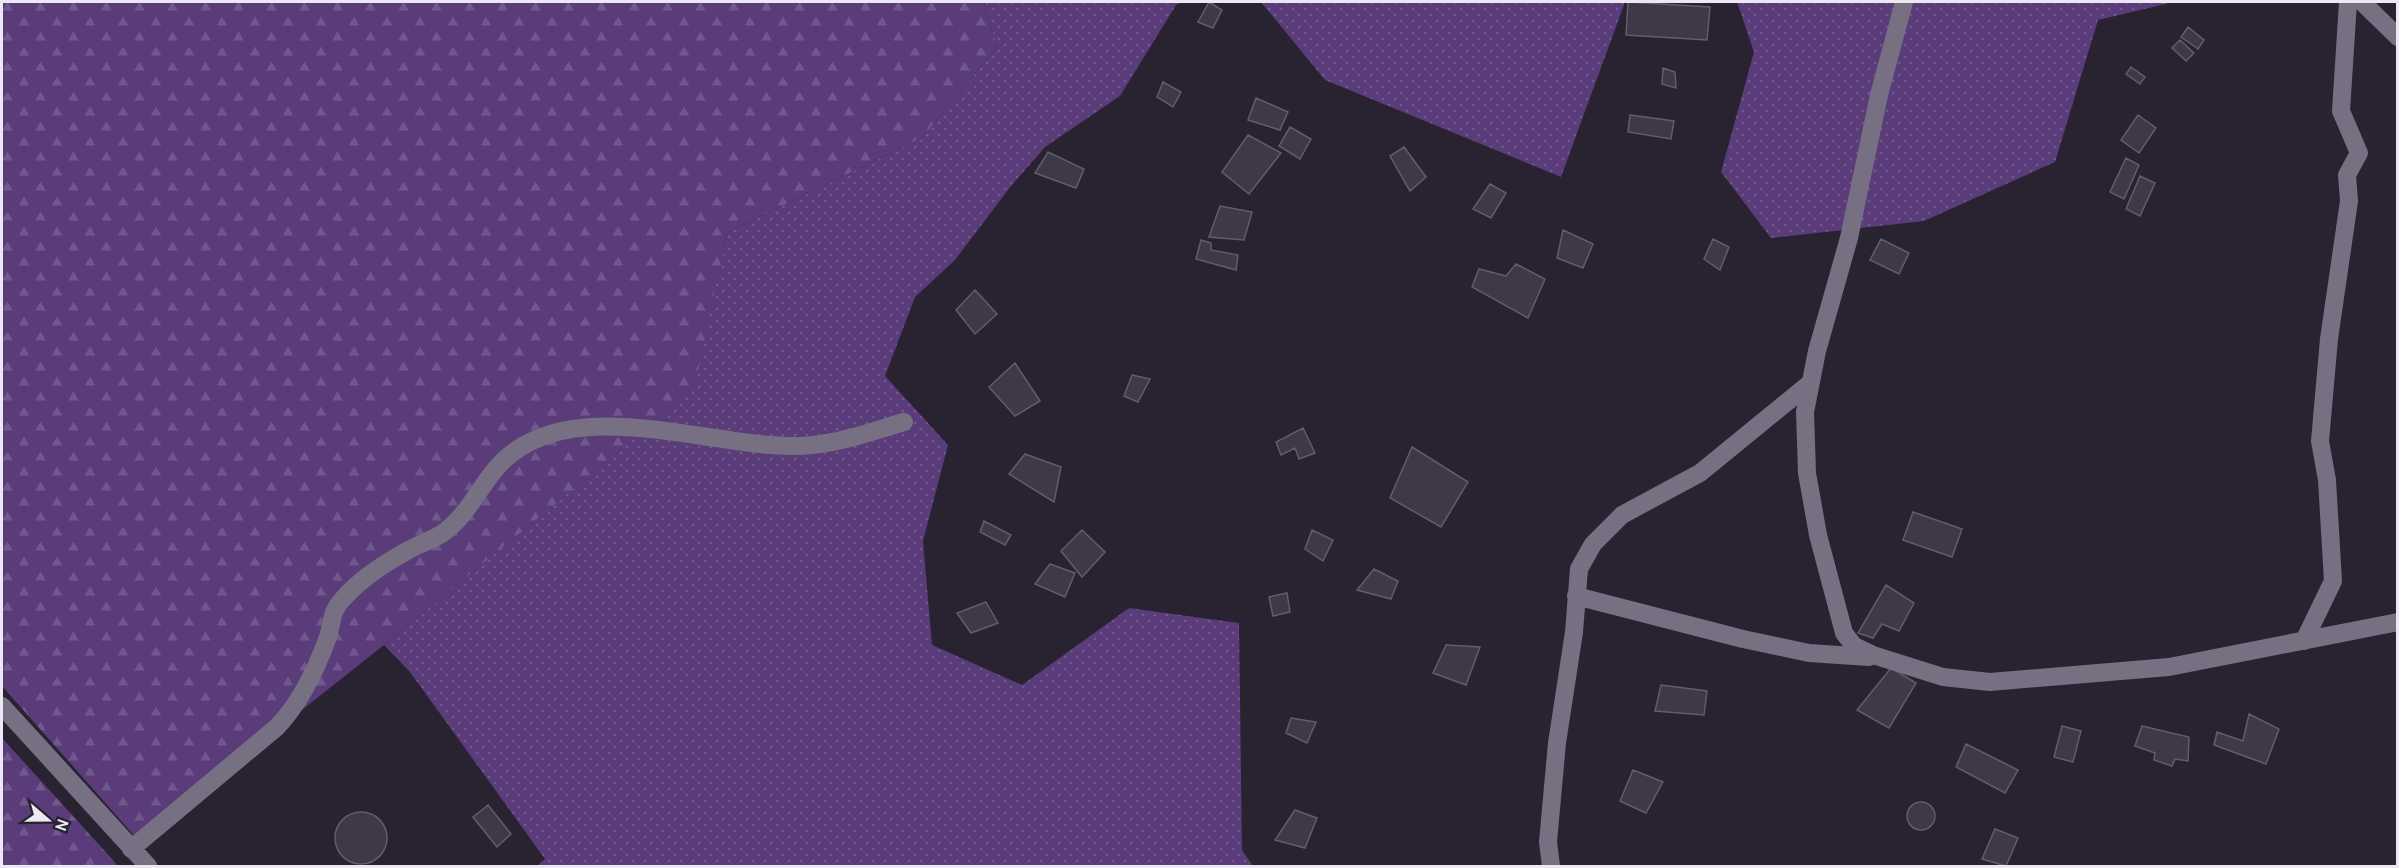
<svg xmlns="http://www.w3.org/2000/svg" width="2399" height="868" viewBox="0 0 2399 868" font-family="Cabin,sans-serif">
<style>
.grass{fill:url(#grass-dots)}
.forest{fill:url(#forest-firs)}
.building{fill:#3e3848;stroke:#635c6d;stroke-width:1.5}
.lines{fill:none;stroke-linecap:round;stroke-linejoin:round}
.minor{stroke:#777082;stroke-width:18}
</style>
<defs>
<pattern id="grass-dots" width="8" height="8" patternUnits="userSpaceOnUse" patternTransform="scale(1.5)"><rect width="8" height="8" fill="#593c79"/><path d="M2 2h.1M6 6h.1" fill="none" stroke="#71588c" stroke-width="1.8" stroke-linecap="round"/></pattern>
<pattern id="forest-firs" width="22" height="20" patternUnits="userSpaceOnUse" patternTransform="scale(1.5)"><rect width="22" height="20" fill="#593c79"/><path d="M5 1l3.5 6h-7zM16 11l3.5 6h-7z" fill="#71588c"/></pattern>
</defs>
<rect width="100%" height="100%" fill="#282231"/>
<path class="grass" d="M 984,2 L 1182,2 L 1176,5 L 1120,96 L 1045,147 L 1011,186 L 955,260 L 915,297 L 885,376 L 948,445 L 923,541 L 932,645 L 1022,685 L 1129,608 L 1239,623 L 1242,850 L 1253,866 L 537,866 L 545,859 L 410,672 L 384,645 L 693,390 L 727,233 L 923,137 L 997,47 Z
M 1261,2 L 1625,2 L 1561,177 L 1325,80 Z
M 1737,2 L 2174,2 L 2098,20 L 2055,162 L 1924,221 L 1771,238 L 1721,172 L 1754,52 Z"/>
<path class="forest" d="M 2,2 L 984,2 L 997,47 L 923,137 L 727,233 L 694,390 L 384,645 L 138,840 L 2,686 Z
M 2,738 L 113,860 L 118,866 L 2,866 Z"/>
<path class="building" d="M 1209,2 L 1222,10 L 1213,28 L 1198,22 Z
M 1628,2 L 1710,7 L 1707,40 L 1626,35 Z
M 2188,27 L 2204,40 L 2198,49 L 2181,37 Z
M 2180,40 L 2194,53 L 2186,61 L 2172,48 Z
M 2131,67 L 2145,77 L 2140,84 L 2126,74 Z
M 1663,68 L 1675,72 L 1676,88 L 1662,84 Z
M 1163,82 L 1181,92 L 1173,107 L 1157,97 Z
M 1256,98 L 1288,112 L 1280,130 L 1248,120 Z
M 1630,115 L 1674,121 L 1671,139 L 1628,132 Z
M 2138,115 L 2156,128 L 2139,153 L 2121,140 Z
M 1290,127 L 1311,139 L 1300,159 L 1279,146 Z
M 1248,135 L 1281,153 L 1249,194 L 1222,172 Z
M 1404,147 L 1426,177 L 1410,191 L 1390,156 Z
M 1048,152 L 1084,169 L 1076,188 L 1035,173 Z
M 2126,158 L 2139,165 L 2124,199 L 2110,192 Z
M 2140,176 L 2155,183 L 2140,216 L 2126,209 Z
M 1490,184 L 1506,193 L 1491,218 L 1473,209 Z
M 1220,206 L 1252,212 L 1244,240 L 1209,237 Z
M 1563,230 L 1593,244 L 1583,268 L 1557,258 Z
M 1713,239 L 1729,247 L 1720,270 L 1704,259 Z
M 1881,239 L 1909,253 L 1899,274 L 1870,260 Z
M 1201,240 L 1211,243 L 1211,250 L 1238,255 L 1236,270 L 1196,259 Z
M 1516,264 L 1545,279 L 1528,318 L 1472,287 L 1479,269 L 1506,276 Z
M 975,290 L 997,314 L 975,334 L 956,310 Z
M 1015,363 L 1040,401 L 1015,416 L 989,387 Z
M 1132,375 L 1150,379 L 1138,402 L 1124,396 Z
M 1303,428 L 1315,453 L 1299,459 L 1295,448 L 1281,455 L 1276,442 Z
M 1412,447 L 1468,482 L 1441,527 L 1390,498 Z
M 1025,454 L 1061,467 L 1054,502 L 1009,474 Z
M 1913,512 L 1962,529 L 1952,557 L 1903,540 Z
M 984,521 L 1011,535 L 1005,545 L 980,532 Z
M 1082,530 L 1105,552 L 1082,577 L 1061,551 Z
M 1312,530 L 1333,540 L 1323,561 L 1305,549 Z
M 1050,564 L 1075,573 L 1065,597 L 1035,584 Z
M 1374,569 L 1398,581 L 1391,599 L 1357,590 Z
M 1886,585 L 1914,603 L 1899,631 L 1882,624 L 1873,638 L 1858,633 Z
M 1287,593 L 1290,612 L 1273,616 L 1269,597 Z
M 986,602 L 998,623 L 971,633 L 957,613 Z
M 1446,645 L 1480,647 L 1466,685 L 1433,673 Z
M 1891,668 L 1916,683 L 1889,728 L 1857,710 Z
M 1661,685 L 1707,691 L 1704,715 L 1655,711 Z
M 2249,714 L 2279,729 L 2266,764 L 2214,745 L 2217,732 L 2243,741 Z
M 1291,718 L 1316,722 L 1307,743 L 1286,733 Z
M 2062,726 L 2081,731 L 2073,762 L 2054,757 Z
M 2142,726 L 2189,737 L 2188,761 L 2175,759 L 2172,766 L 2154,760 L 2155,753 L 2135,746 Z
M 1966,744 L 2018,770 L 2005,793 L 1956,767 Z
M 1633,770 L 1663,782 L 1646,813 L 1620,801 Z
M1907 816a14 14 0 1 1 28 0a14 14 0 1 1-28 0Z
M 488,805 L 511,834 L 497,847 L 473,817 Z
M 1295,810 L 1317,818 L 1305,848 L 1275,840 Z
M335 838a26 26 0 1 1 52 0a26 26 0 1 1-52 0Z
M 1995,829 L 2018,838 L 2006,866 L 1982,859 Z"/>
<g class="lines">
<path class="minor" d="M 1904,2 L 1879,95 L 1849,238 L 1817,351 L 1805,412 L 1807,473 L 1818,535 L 1844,633 L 1854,646 L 1873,655 L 1943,677 L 1990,682 L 2169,667 L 2398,622
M 2362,2 L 2398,37
M 1576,596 L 1743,639 L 1809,653 L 1869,657
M 2304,641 L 2333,581 L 2327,480 L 2320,441 L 2329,339 L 2349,201 L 2347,175 L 2359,153 L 2341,111 L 2348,2
M 2,706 L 148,866
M 131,849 L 277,727 C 301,702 316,670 328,637 C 332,624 331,611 342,600 C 358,581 385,563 407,551 C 420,543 435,540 447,530 C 473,509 485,474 511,454 C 585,396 712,448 799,446 C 835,445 870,432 904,422
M 1551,866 L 1548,842 L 1557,743 L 1574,632 L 1579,569 L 1593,544 L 1622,515 L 1700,473 L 1809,384"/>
</g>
<rect width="2399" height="868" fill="none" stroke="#ede8f3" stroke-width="6"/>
<g transform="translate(48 820) rotate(110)" stroke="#282231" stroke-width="4.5" paint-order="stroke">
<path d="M0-4.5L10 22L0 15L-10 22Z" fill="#ede8f3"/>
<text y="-9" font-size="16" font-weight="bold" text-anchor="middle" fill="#ede8f3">N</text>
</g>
</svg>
